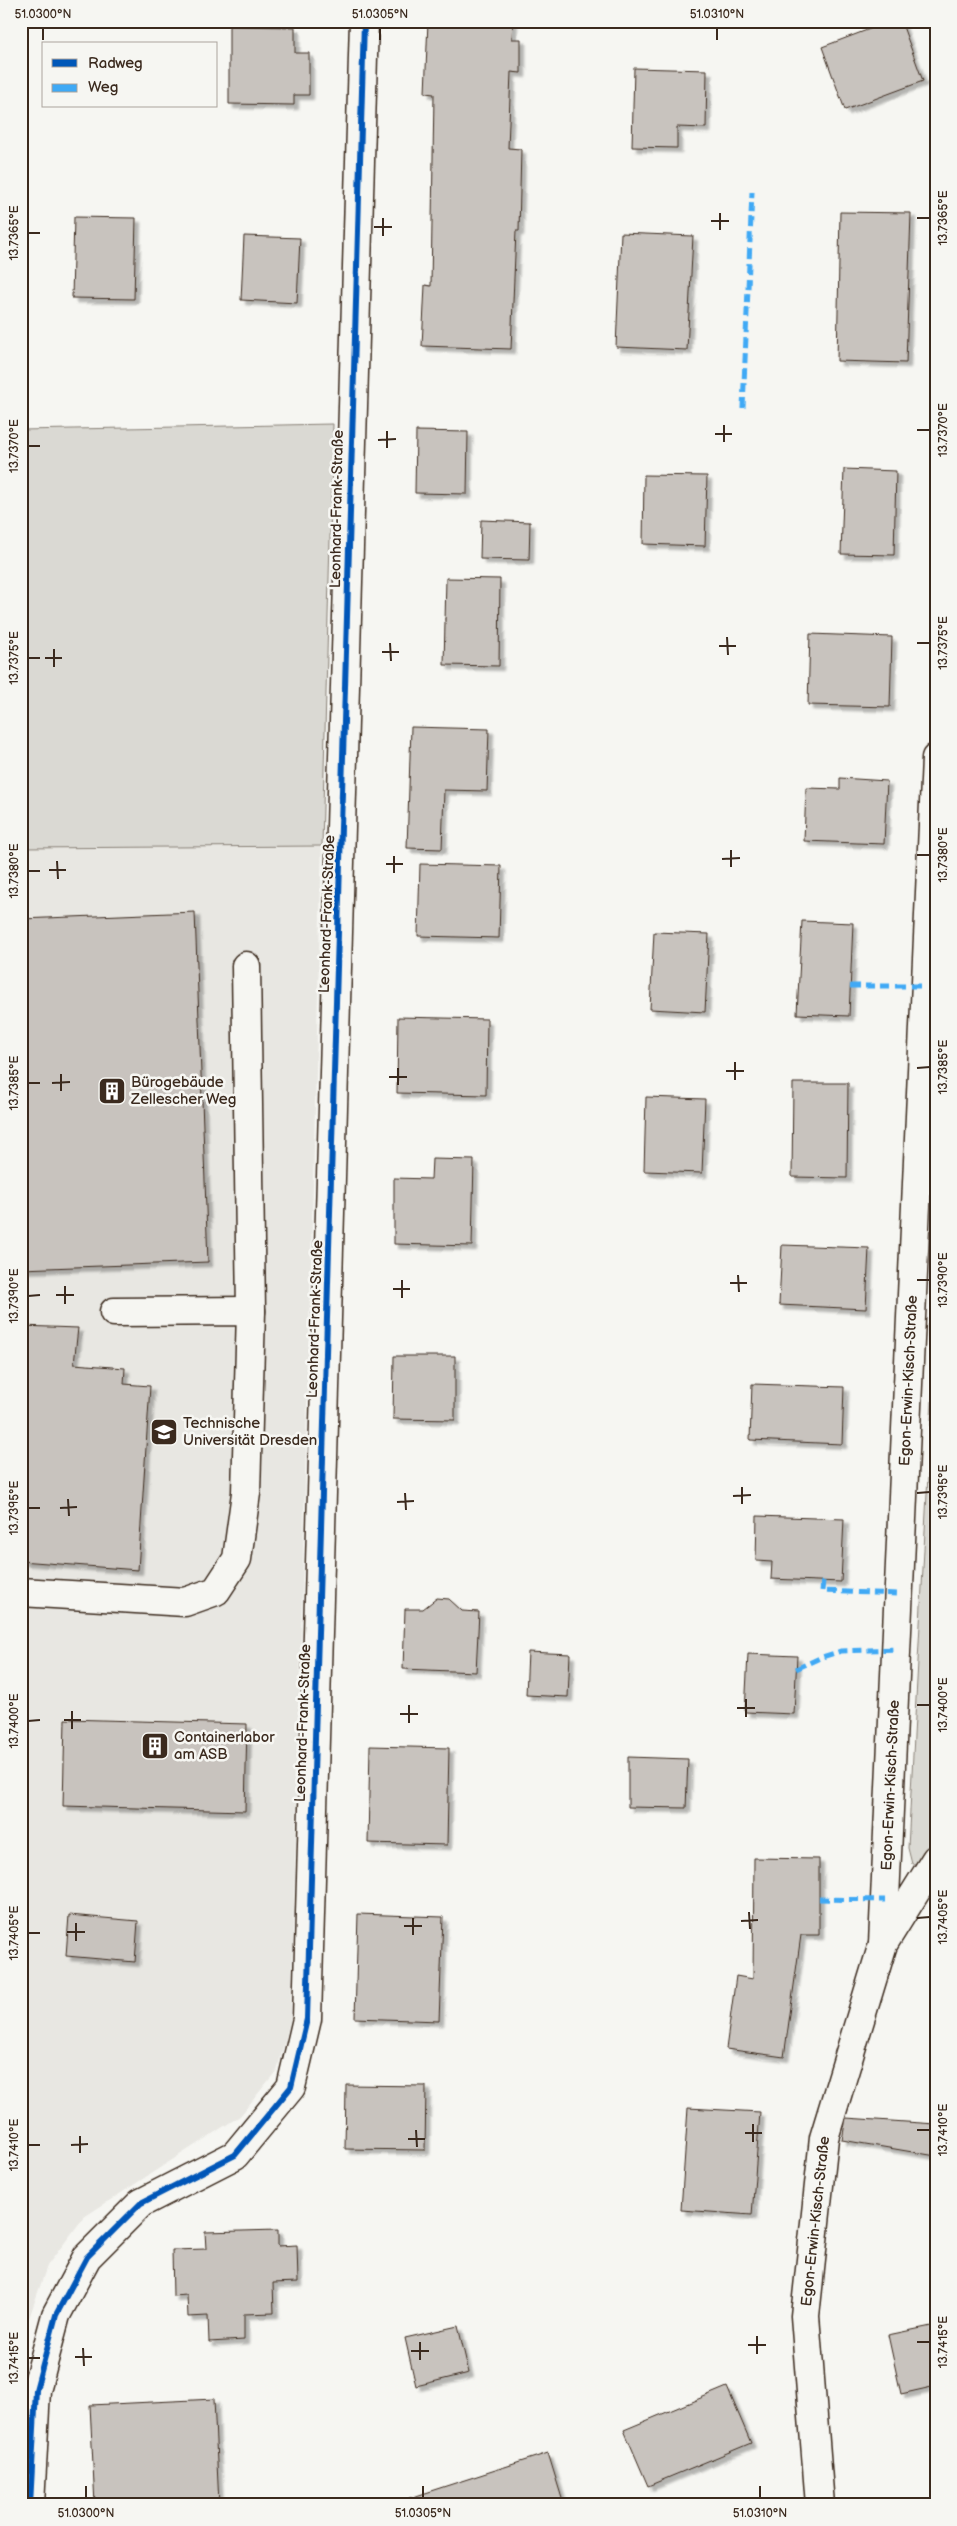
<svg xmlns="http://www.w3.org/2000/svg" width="957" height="2526" viewBox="0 0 957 2526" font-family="'Balsamiq Sans',sans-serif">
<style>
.built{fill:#e8e7e2}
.green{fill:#dad9d3;stroke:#8a8278}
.building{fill:#c8c3be;stroke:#3b2a1e;filter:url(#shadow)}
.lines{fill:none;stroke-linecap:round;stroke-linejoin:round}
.minor-casing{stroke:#3b2a1e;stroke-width:31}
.minor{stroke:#f6f6f2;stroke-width:28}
.quiet{stroke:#3fa9f5;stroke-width:5;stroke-dasharray:10 5;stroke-linecap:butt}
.cycleway-casing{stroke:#f6f6f2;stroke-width:9}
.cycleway{stroke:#0057b8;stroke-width:6}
.ticks{fill:none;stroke:#3b2a1e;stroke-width:2}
.labels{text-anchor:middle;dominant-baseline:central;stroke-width:5;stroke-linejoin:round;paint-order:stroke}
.street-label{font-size:15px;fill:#3b2a1e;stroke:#f6f6f2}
.poi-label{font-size:15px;fill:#3b2a1e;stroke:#f6f6f2;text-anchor:start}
.neatline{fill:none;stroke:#3b2a1e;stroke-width:2}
.ticks-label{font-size:12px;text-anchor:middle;fill:#3b2a1e}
</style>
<defs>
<filter id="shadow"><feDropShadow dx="4.5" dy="4.5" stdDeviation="1" flood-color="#0004"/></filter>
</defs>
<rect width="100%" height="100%" fill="#f6f6f2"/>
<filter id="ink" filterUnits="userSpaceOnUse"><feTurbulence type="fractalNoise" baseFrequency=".02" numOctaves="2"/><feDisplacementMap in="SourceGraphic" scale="10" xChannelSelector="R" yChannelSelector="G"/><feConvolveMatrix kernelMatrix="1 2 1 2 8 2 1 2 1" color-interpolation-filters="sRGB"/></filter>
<g filter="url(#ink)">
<path class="built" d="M 333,424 L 291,2019 L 277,2070 L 240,2116 L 84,2217 L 47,2266 L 26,2327 L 21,2379 L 21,430 Z"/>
<path class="green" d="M 333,424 L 322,846 L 21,848 L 21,430 Z
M 936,1326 L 936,1844 L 922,1863 L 912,1864 L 908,1848 Z"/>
<path class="building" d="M 428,21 L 513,21 L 512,39 L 521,39 L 521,73 L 511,72 L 508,148 L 521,149 L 519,231 L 516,231 L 511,349 L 422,346 L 425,285 L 431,286 L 434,94 L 425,93 Z
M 891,21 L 901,21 L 923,81 L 845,110 L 822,47 Z
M 229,26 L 295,27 L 295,53 L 309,53 L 309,95 L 294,95 L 294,105 L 229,104 Z
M 634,68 L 707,70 L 706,128 L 677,127 L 677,148 L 632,147 Z
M 840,212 L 911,213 L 906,363 L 837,361 Z
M 74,217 L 136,218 L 134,299 L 72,298 Z
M 621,233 L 693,236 L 687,350 L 616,347 Z
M 244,236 L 300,238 L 297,303 L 241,300 Z
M 416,431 L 468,432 L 467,494 L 415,493 Z
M 844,469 L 896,471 L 894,555 L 841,554 Z
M 644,475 L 707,476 L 705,546 L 643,544 Z
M 481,520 L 530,522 L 529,560 L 480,559 Z
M 446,578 L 500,579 L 499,666 L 444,665 Z
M 810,634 L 892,637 L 890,707 L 808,705 Z
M 411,727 L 489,729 L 487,791 L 444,790 L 442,849 L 407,848 Z
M 840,778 L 887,781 L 884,844 L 804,841 L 806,788 L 840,789 Z
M 420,864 L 501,866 L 499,938 L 418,936 Z
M 195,912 L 208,1262 L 21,1269 L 21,919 Z
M 802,921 L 853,923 L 849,1016 L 797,1014 Z
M 654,932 L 709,934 L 705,1012 L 650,1009 Z
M 398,1017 L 487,1019 L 486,1095 L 397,1093 Z
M 793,1083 L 848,1083 L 847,1178 L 792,1177 Z
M 646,1097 L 705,1099 L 702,1173 L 644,1171 Z
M 432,1159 L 474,1160 L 472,1246 L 394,1244 L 394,1178 L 431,1179 Z
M 782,1245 L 869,1248 L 866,1309 L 779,1305 Z
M 21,1326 L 78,1328 L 74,1364 L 125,1368 L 124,1384 L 150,1386 L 138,1570 L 21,1561 Z
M 394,1356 L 455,1356 L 455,1420 L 393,1419 Z
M 752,1384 L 844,1387 L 842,1444 L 750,1440 Z
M 757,1516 L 844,1519 L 841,1582 L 771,1579 L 772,1562 L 756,1561 Z
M 437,1598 L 449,1599 L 462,1611 L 479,1612 L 476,1672 L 403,1669 L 405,1609 L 423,1609 Z
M 528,1652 L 570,1654 L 568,1697 L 526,1695 Z
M 748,1654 L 797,1656 L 794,1714 L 745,1712 Z
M 65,1719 L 247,1724 L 245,1811 L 63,1806 Z
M 370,1746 L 449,1748 L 447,1845 L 368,1843 Z
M 628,1757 L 688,1759 L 686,1808 L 628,1807 Z
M 754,1858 L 819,1859 L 819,1935 L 801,1935 L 784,2057 L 726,2049 L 736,1976 L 753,1979 Z
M 358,1914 L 443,1917 L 439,2021 L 355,2018 Z
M 69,1915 L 138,1921 L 135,1962 L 66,1956 Z
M 346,2085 L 426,2086 L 425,2150 L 345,2149 Z
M 688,2108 L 760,2112 L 752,2215 L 681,2210 Z
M 846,2118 L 936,2124 L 936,2156 L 842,2140 Z
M 278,2230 L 278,2246 L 297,2245 L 298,2282 L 273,2283 L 274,2313 L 244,2314 L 244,2340 L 209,2342 L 208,2316 L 188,2317 L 187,2295 L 173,2296 L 172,2250 L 206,2249 L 205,2232 Z
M 936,2325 L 936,2386 L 901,2394 L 888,2335 Z
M 458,2326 L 469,2373 L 416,2386 L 405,2338 Z
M 727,2387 L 751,2443 L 648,2486 L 624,2430 Z
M 214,2399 L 219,2505 L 95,2505 L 90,2405 Z
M 548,2453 L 564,2505 L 410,2505 L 409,2498 Z"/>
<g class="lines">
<g class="minor-casing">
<g id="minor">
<path d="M 246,966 L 251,1311"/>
<path d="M 21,1592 L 185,1602 L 216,1591 L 237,1559 L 246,1493 L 251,1311 L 114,1312"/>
<path id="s1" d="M 883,1944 L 936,758"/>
<path d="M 30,2505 L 36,2390 L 56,2315 L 87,2257 L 141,2203 L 235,2155 L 291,2087 L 307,2019 L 364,21"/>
<path id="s2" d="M 820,2505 L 805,2316 L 824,2138 L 883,1944 L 936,1859"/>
</g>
</g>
<use href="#minor" class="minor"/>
<path class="quiet" d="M 743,408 L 752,192
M 850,986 L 925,986
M 823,1581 L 822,1591 L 898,1594
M 796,1669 L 822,1657 L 841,1651 L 896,1649
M 819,1899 L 885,1900"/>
<g class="cycleway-casing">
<path id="cycleway" d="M 30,2505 L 36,2390 L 56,2315 L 87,2257 L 141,2203 L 235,2155 L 291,2087 L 307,2019 L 364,21"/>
</g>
<use href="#cycleway" class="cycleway"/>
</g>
</g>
<path class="ticks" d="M 43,28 L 43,40M 380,28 L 380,40M 717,28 L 717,40M 720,213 L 720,230M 383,218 L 383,236M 917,218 L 930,218M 711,221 L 729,221M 374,227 L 392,227M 28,233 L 40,233M 724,425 L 724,442M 917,430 L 930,430M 387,431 L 387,448M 715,434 L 732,434M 378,440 L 396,439M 28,446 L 40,446M 727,637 L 728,655M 390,643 L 391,661M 917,643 L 930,643M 719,646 L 736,646M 54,649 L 54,667M 382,652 L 399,652M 28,658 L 40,658M 45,658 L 62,658M 731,850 L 731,867M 917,855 L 930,855M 394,856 L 394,873M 722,859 L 740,858M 57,861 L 58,879M 386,864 L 403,864M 49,870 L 66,870M 28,871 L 40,871M 735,1062 L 735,1080M 398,1068 L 398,1085M 917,1068 L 930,1067M 726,1071 L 744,1071M 61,1074 L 61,1091M 389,1077 L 407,1077M 28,1083 L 40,1083M 52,1083 L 70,1082M 738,1275 L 739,1292M 402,1280 L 402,1298M 917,1280 L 930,1280M 730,1283 L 747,1283M 65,1286 L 65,1304M 393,1289 L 410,1289M 56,1295 L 74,1295M 28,1296 L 40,1295M 742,1487 L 742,1504M 405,1493 L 406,1510M 917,1493 L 930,1492M 733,1496 L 751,1495M 68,1499 L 69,1516M 397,1502 L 414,1501M 28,1508 L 40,1508M 60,1508 L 77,1507M 746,1699 L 746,1717M 409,1705 L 409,1723M 917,1705 L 930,1705M 737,1708 L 755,1708M 72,1711 L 72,1729M 400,1714 L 418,1714M 64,1720 L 81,1720M 28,1721 L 40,1720M 749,1912 L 750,1929M 413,1918 L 413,1935M 917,1918 L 930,1917M 741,1921 L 758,1920M 76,1923 L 76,1941M 404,1926 L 422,1926M 67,1932 L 85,1932M 28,1933 L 40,1933M 753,2124 L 753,2142M 416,2130 L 417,2147M 917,2130 L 930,2130M 745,2133 L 762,2133M 80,2136 L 80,2153M 408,2139 L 425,2139M 28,2145 L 40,2145M 71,2145 L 88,2144M 757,2336 L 757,2354M 420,2342 L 420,2360M 917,2342 L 930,2342M 748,2345 L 766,2345M 83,2348 L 84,2366M 411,2351 L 429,2351M 75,2357 L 92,2357M 28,2358 L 40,2358M 86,2486 L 86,2498M 423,2486 L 423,2498M 760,2486 L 760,2498"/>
<defs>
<g id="building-square" transform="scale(1.4375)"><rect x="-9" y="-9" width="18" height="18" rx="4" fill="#3b2a1e" stroke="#f6f6f2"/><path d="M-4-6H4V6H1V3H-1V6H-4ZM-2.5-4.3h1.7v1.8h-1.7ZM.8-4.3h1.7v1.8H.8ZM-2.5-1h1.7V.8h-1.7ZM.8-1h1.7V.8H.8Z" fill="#fff"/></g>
<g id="university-square" transform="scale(1.4375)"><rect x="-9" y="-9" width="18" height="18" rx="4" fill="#3b2a1e" stroke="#f6f6f2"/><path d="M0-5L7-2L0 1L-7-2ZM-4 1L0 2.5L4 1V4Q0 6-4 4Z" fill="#fff"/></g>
</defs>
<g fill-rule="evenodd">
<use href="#building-square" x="112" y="1091"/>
<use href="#university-square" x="164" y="1432"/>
<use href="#building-square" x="155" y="1746"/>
</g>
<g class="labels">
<g class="street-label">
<text transform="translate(337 509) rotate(-89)">Leonhard-Frank-Straße</text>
<text transform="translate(327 914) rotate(-88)">Leonhard-Frank-Straße</text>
<text transform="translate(315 1319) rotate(-88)">Leonhard-Frank-Straße</text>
<text stroke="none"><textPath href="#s1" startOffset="564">Egon-Erwin-Kisch-Straße</textPath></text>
<text transform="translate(303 1723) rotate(-88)">Leonhard-Frank-Straße</text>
<text stroke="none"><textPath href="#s1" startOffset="159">Egon-Erwin-Kisch-Straße</textPath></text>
<text stroke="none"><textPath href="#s2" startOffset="285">Egon-Erwin-Kisch-Straße</textPath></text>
</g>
<g class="poi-label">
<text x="131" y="1082">Bürogebäude<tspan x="131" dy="17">Zellescher Weg</tspan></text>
<text x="183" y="1423">Technische<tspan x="183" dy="17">Universität Dresden</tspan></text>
<text x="174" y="1737">Containerlabor<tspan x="174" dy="17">am ASB</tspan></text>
</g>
</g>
<rect width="957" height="2526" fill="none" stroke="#f6f6f2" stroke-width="55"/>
<rect x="42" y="42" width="175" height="65" fill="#f6f6f2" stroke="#aba49d"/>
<rect x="52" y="59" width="25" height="8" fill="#0057b8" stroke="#aba49d"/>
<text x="88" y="68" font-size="15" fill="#3b2a1e">Radweg</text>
<rect x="52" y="84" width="25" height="8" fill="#3fa9f5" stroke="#aba49d"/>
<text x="88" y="92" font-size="15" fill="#3b2a1e">Weg</text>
<rect x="28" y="28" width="902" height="2470" class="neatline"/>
<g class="ticks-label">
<text x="43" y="18">51.0300°N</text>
<text x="380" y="18">51.0305°N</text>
<text x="717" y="18">51.0310°N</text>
<text transform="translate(943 218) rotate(-90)" y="4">13.7365°E</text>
<text transform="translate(14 233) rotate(-90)" y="4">13.7365°E</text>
<text transform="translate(943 430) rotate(-90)" y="4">13.7370°E</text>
<text transform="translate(14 446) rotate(-90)" y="4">13.7370°E</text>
<text transform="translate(943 643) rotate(-90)" y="4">13.7375°E</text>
<text transform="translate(14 658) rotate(-90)" y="4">13.7375°E</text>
<text transform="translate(943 855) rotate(-90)" y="4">13.7380°E</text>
<text transform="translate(14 871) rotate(-90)" y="4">13.7380°E</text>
<text transform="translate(943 1067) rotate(-90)" y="4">13.7385°E</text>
<text transform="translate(14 1083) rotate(-90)" y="4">13.7385°E</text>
<text transform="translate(943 1280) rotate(-90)" y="4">13.7390°E</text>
<text transform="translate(14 1296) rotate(-90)" y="4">13.7390°E</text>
<text transform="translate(943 1492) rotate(-90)" y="4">13.7395°E</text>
<text transform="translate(14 1508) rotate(-90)" y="4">13.7395°E</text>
<text transform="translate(943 1705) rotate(-90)" y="4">13.7400°E</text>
<text transform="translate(14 1721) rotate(-90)" y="4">13.7400°E</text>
<text transform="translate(943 1917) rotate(-90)" y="4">13.7405°E</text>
<text transform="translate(14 1933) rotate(-90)" y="4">13.7405°E</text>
<text transform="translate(943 2130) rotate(-90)" y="4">13.7410°E</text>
<text transform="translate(14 2145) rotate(-90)" y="4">13.7410°E</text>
<text transform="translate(943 2342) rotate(-90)" y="4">13.7415°E</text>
<text transform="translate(14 2358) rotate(-90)" y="4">13.7415°E</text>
<text x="86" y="2517">51.0300°N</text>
<text x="423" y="2517">51.0305°N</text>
<text x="760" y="2517">51.0310°N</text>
</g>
</svg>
